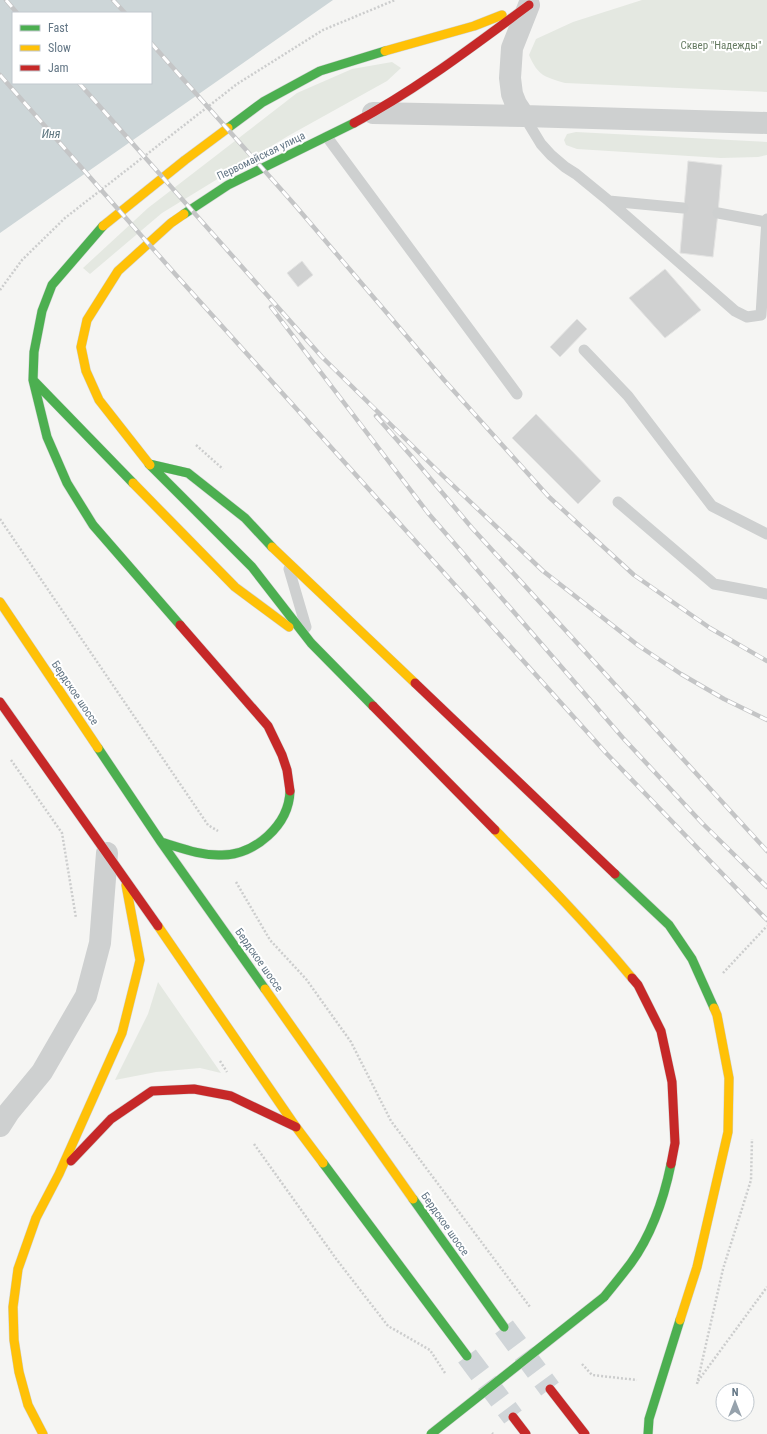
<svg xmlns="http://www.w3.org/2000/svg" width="767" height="1434" viewBox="0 0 767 1434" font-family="'Roboto Condensed',sans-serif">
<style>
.green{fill:#e4e8e1}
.water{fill:#cdd6d8;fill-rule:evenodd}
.building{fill:#d0d1d1;stroke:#e4e4e3}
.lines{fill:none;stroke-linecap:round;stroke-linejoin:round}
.highway-tunnel{stroke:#d0d5d8;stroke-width:22;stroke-dasharray:22 11;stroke-linecap:butt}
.fast-casing{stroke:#d1d3d3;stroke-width:10}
.slow-casing{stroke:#d1d3d3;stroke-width:10}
.jam-casing{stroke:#d1d3d3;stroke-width:10}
.path{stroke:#cccdcd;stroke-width:2.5;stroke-dasharray:2 2;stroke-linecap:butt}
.lane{stroke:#ced0d0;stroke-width:11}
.street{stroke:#ced0d0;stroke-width:22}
.fast{stroke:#4caf50;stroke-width:9}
.slow{stroke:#ffc107;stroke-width:9}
.jam{stroke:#c62828;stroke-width:9}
.rail-casing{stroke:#c4c5c6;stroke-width:4.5}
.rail{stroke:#fff;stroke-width:3;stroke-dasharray:9;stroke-linecap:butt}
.fast-bridge-casing{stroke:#d1d3d3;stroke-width:10;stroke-linecap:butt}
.fast-bridge{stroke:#4caf50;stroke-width:9}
.labels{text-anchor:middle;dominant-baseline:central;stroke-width:4;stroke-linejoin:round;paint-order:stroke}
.park-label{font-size:11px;fill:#677c63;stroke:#fff}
.street-label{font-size:11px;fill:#637685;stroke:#fff}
.water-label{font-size:12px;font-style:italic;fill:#5f7882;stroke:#fff}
</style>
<rect width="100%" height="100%" fill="#f5f5f3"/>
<path class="green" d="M 642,0 L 767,0 L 767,92 L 565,83 C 545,77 538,76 529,55 L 536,39 L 573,22 Z
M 392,62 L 401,68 L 387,81 L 288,136 L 162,213 L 90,274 L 83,268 L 148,208 L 297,93 L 352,69 Z
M 576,132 L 767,142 L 767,155 L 758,157 L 721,158 L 577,149 L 566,145 L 564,140 L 567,134 Z
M 158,982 L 221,1073 L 200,1068 L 156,1072 L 115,1080 L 148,1014 Z"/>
<path class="water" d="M 0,0 L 333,0 L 0,233 ZM 13,13 L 151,13 L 151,83 L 13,83 Z"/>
<path class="building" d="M 688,161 L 722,165 L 718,213 L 713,257 L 680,253 Z
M 302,261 L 313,275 L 298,287 L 287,273 Z
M 665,269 L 701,310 L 665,338 L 629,298 Z
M 577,319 L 587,329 L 560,357 L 550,347 Z
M 536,414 L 601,481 L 578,504 L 512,438 Z"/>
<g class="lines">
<path class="highway-tunnel" d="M 504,1327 L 550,1389
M 467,1356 L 513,1417"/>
<g class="fast-casing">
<path id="fast" d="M 228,128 L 263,102 L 320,71 L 385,51
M 184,214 L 228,185 L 354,123
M 103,226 L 52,285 L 42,311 L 34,352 L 33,380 L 133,483
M 33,380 L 47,437 L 67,483 L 93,525 L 180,625
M 149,464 L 188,473 L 245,518 L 272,547
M 150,465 L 252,567 L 311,643 L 373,706
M 98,748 L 161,842 L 265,989
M 161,842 C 181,848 201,856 222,855 C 255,855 289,825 290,791
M 615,874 L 669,925 L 692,959 L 714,1008
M 323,1163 L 467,1356
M 413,1199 L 504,1327
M 604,1297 C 613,1286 622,1275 631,1263 C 652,1234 664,1198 671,1164
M 648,1434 L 649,1419 L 680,1320"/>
</g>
<g class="slow-casing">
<path id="slow" d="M 385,51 L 474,26 L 502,15
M 103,226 L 185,160 L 228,128
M 150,465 L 99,400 L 86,371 L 81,347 L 87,320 L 118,271 L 171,223 L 184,214
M 133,483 L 235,587 L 289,627
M 272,547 L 415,683
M 0,602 L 98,748
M 495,830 C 542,878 589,926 632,978
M 158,926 L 296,1127 L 323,1163
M 265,989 L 413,1199
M 59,1174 L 122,1033 L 137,973 L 140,960 L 126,885
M 680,1320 L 697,1267 L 728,1132 L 729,1078 L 717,1015 L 714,1008
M 43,1434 L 28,1405 L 19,1372 L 14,1340 L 13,1307 L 18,1269 L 36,1218 L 59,1174"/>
</g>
<g class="jam-casing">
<path id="jam" d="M 354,123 C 416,90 472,47 529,5
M 180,625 L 268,726 L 282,755 L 287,770 L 290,791
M 415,683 L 615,874
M 0,702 L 158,926
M 373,706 L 495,830
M 632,978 L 638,985 L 661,1031 L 672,1082 L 675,1143 L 671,1164
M 71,1161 L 111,1119 L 152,1091 L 194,1089 L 231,1096 L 296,1127
M 550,1389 L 585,1434
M 513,1417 L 526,1434"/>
</g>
<path class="path" d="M 0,290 L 22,260 L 65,218 L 237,84 L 323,30 L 395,0
M 196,445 L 223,469
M 0,519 L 208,825 L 218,831
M 11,760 L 62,833 L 76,918
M 236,882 L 270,940 L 306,979 L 351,1042 L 391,1121 L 530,1307
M 723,973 L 767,926
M 220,1061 L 227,1072
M 254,1144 L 337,1260 L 388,1326 L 430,1350 L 445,1373
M 582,1364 L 592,1375 L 637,1380
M 698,1381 L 767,1287
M 697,1384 L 723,1269 L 751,1180 L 752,1139
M 492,1433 L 493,1434"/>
<path class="lane" d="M 524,116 L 541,144 L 551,155 L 565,167 L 576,174 L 609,201 L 735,311 L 747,317 L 761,315 L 767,219
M 327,137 L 517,394
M 609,201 L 683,208
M 718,213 L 766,222
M 584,350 L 628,396 L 712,506 L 767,534
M 618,502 L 714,584 L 767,594
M 289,569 L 306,627"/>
<path class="street" d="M 373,113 L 524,116 L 767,123
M 524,116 L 516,104 L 512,94 L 510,78 L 512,48 L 529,5
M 0,1126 L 9,1112 L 42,1072 L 86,996 L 100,943 L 107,853"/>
<use href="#fast" class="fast"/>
<use href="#slow" class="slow"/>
<use href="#jam" class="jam"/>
<g class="rail-casing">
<path id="rail" d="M 6,0 L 17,13
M 113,0 L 125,13
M 151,43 L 294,204 L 444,380 L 549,497 L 634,575 L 710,628 L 767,661
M 0,75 L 176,275 L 607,754 L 767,920
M 79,83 L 322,357 L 441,474 L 543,571 L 639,646 L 681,674 L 724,699 L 767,720
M 271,307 L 428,513 L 623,738 L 702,823 L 767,887
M 376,416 L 413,458 L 472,528 L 767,851"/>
</g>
<use href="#rail" class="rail"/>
<g class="fast-bridge-casing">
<path id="fast-bridge" d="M 431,1434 L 604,1297"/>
</g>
<use href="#fast-bridge" class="fast-bridge"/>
</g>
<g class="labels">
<g class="park-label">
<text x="721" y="45">Сквер "Надежды"</text>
</g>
<g class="street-label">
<text transform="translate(261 156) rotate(-26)">Первомайская улица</text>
<text transform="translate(75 693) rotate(56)">Бердское шоссе</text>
<text transform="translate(259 960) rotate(55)">Бердское шоссе</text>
<text transform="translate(445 1224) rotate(55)">Бердское шоссе</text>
</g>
<g class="water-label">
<text x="51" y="134">Иня</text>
</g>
</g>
<rect x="12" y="12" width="140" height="72" fill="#ffffff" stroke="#c1c8ce"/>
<rect x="20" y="25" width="20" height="6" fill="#4caf50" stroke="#c1c8ce"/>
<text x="48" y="32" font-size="12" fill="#637685">Fast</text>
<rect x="20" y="45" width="20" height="6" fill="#ffc107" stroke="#c1c8ce"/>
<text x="48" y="52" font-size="12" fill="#637685">Slow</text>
<rect x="20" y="65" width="20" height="6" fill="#c62828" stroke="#c1c8ce"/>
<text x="48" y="72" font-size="12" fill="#637685">Jam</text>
<g transform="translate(735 1402)"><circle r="19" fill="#ffffff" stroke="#c1c8ce"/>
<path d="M0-3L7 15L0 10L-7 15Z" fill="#96a2ac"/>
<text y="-6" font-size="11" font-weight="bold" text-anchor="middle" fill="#637685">N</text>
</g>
</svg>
